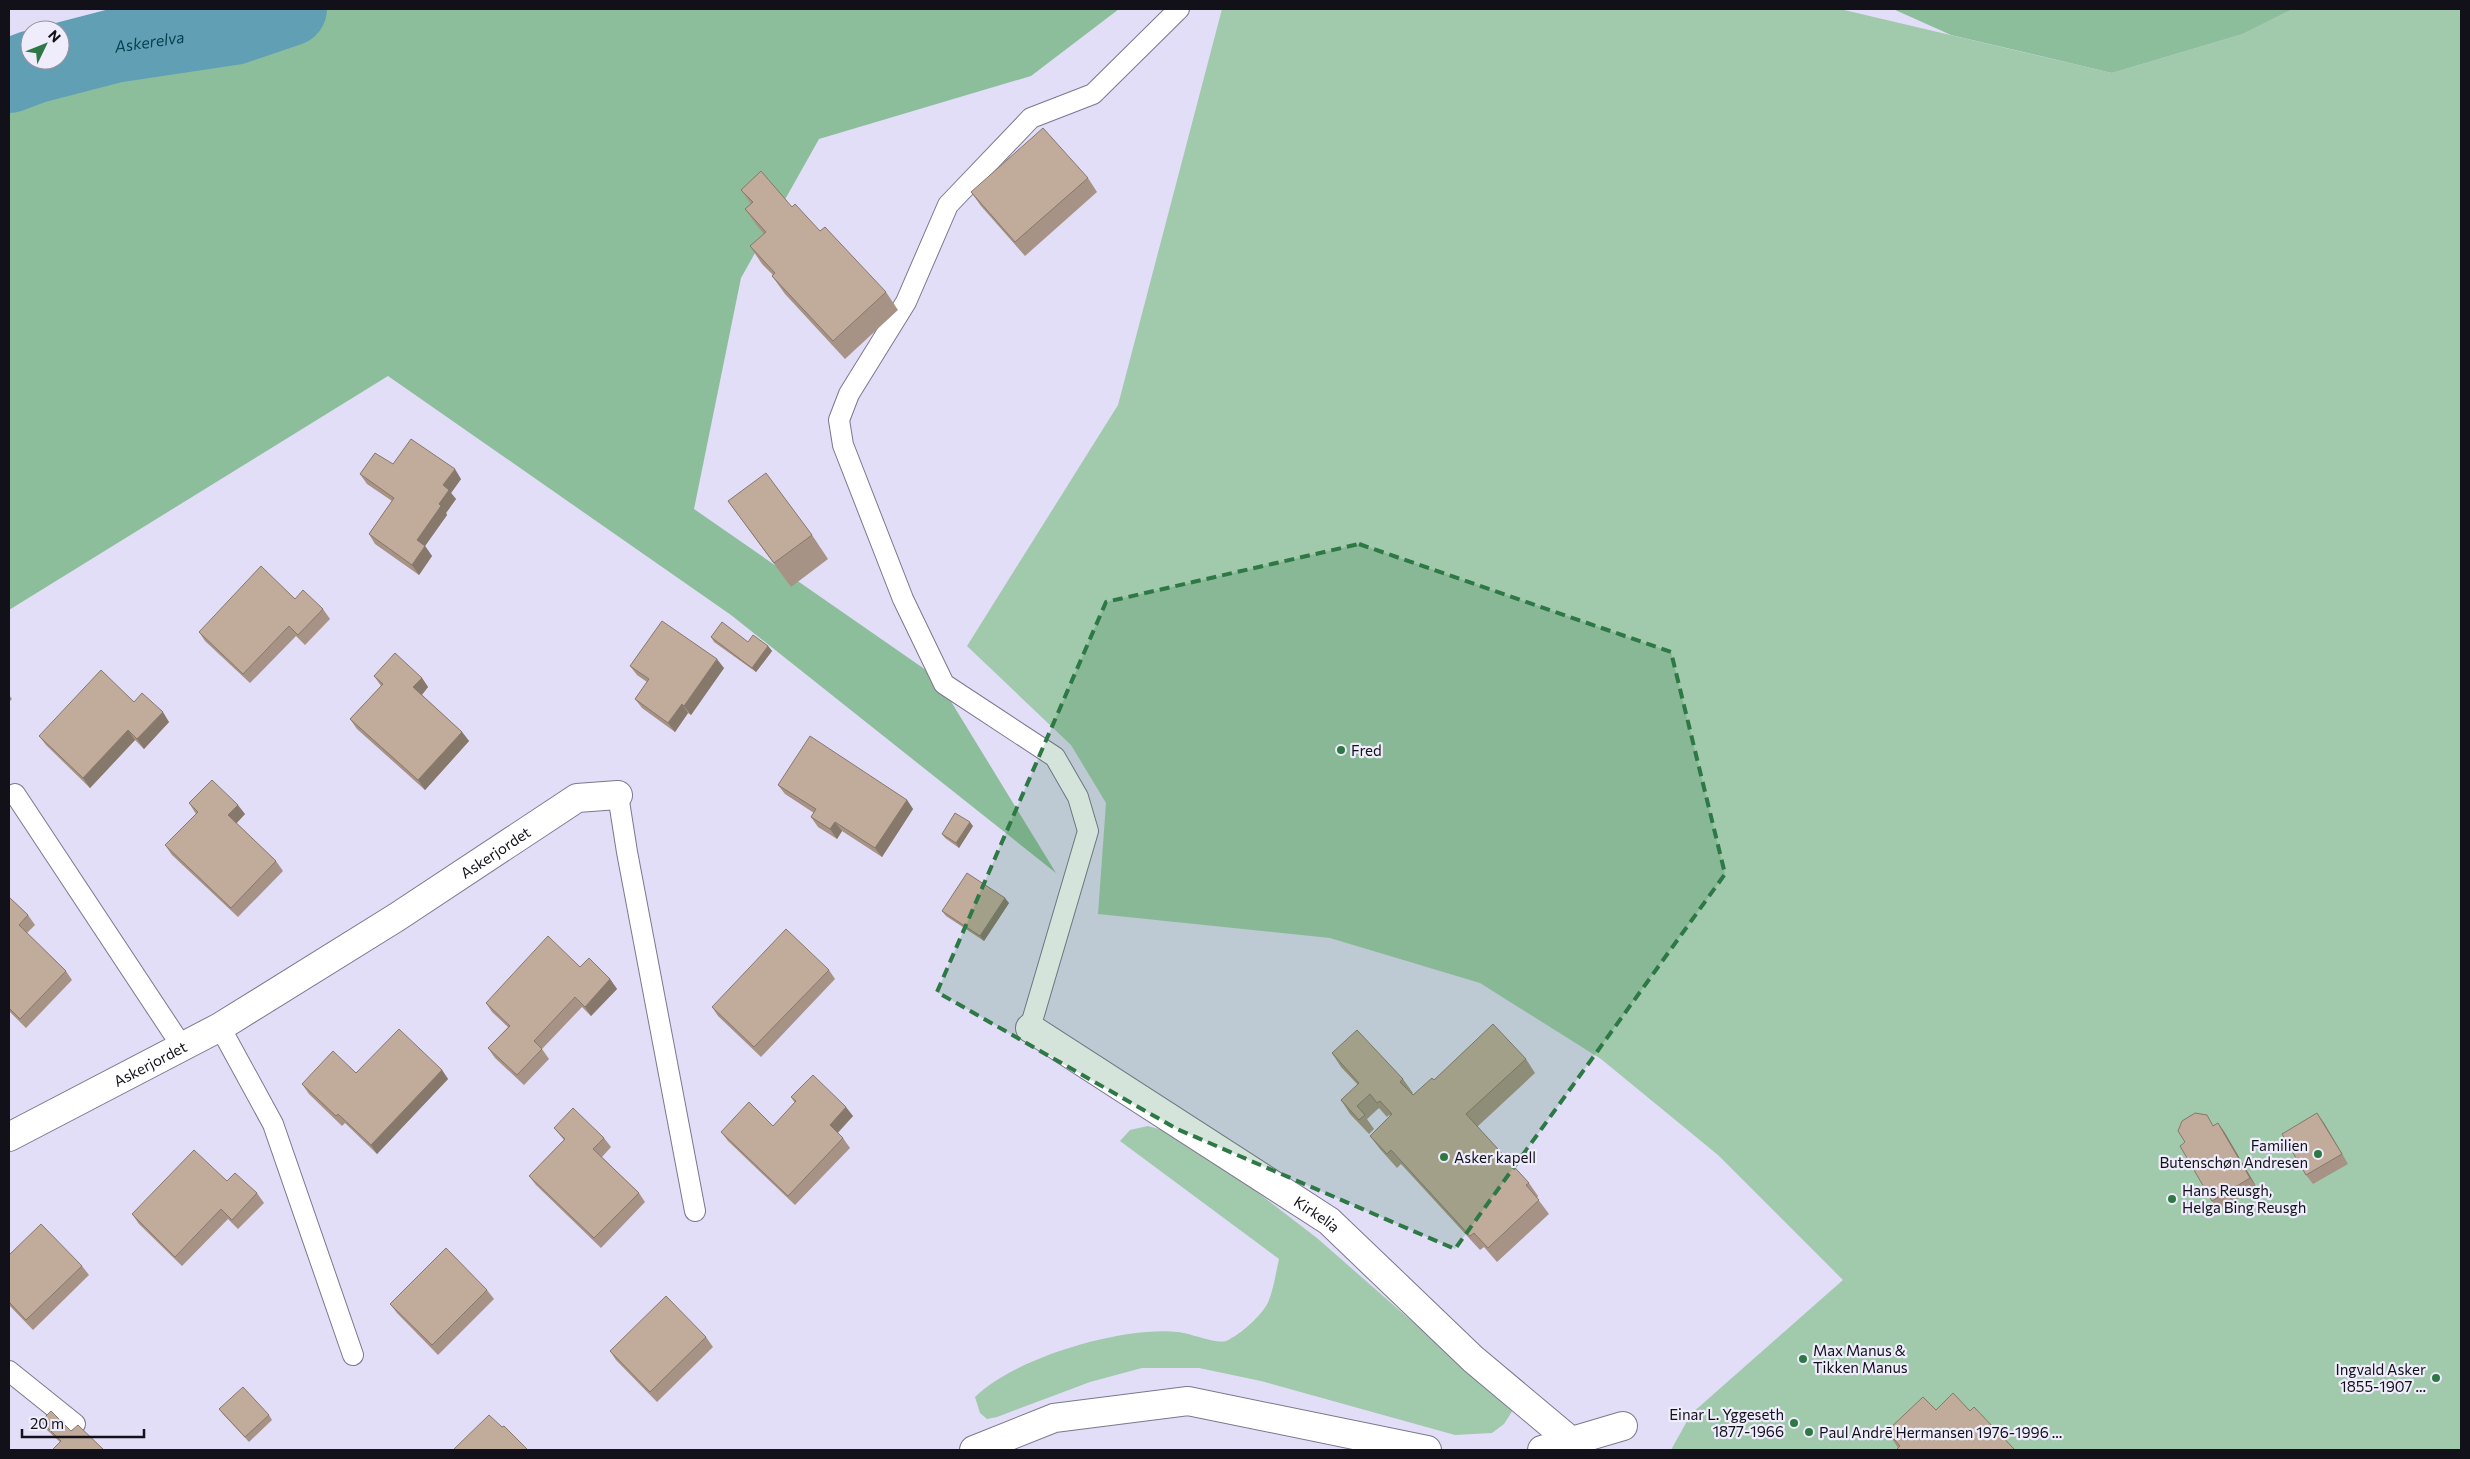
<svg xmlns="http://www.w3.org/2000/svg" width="2470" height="1459" viewBox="0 0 2470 1459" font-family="Commissioner,sans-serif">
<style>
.green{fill:#a1c9ac}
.forest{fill:#8dbe9c}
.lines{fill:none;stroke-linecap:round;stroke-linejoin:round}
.river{stroke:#619fb4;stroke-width:74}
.lane-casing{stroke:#7c778e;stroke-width:22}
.street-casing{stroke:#7c778e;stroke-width:30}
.lane{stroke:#fff;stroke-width:20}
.street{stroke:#fff;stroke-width:28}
.wall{fill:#a69385}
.shaded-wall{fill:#87786c}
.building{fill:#c1ab9b;stroke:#87786c}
.marked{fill:#2e7846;fill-opacity:0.2;stroke:#2e7846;stroke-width:4;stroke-dasharray:10 6;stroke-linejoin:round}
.poi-dot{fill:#2e7846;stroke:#efecfb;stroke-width:2}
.labels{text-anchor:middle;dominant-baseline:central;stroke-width:4.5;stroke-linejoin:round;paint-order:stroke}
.poi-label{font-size:15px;fill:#121119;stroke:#efecfb;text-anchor:start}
.street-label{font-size:15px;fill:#121119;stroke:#efecfb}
.water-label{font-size:16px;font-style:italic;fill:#064151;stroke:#efecfb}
</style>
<rect width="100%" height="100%" fill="#e2def7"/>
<path class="green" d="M 1222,9 L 1840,9 L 2112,73 L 2243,34 L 2293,9 L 2461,9 L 2461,1450 L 1671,1450 L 1691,1414 L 1843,1280 L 1718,1155 L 1601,1059 L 1480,983 L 1330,938 L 1098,914 L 1106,803 L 1071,745 L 967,646 L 1118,405 Z
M 1148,1126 L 1173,1133 L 1209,1155 L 1317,1238 L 1513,1410 L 1504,1424 L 1492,1433 L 1455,1435 L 1261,1381 L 1199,1368 L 1142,1368 L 1090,1382 L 997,1417 L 987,1419 L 980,1413 L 975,1397 C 1014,1358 1122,1326 1178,1332 C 1189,1333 1216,1344 1226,1341 C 1240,1335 1264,1314 1269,1300 C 1274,1287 1276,1272 1279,1259 L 1120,1141 L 1130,1130 Z"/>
<path class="forest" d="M 121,9 L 1119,9 L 1031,76 L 819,139 L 741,278 L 694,509 L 936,677 L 1056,873 L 731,615 L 388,376 L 9,610 L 9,101 Z
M 1893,9 L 2293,9 L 2243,34 L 2112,73 L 1951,35 Z"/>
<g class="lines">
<path class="river" id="s1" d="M 9,76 L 33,67 L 114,46 L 234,28 L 290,9"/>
<g class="lane-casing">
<path id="lane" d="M 15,794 L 181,1045
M 618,795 L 627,852 L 695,1211
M 220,1027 L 273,1124 L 353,1355
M 1030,1028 L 1088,831 L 1078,797 L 1055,757 L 944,684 L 903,599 L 843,445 L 839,420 L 849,394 L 906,302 L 948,205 L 1031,118 L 1093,94 L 1179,9
M 9,1371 L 75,1424"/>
</g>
<g class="street-casing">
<g id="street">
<path id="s2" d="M 1030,1028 L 1329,1221 L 1473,1359 L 1572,1442"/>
<path id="s3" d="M 9,1137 L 220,1027 L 397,917 L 577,798 L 618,795"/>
<path d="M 974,1450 L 1054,1418 L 1188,1401 L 1427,1450"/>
<path d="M 1542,1450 L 1623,1426"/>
</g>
</g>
<use href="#lane" class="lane"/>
<use href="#street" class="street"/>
</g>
<path class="wall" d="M 1088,178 L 1097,192 L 1025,256 L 981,206 L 971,192 Z
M 741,190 L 792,207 L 820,231 L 886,292 L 898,310 L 845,359 L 785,294 L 772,276 L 773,275 L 762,264 L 750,246 L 764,234 L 758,227 L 745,209 L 751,204 Z
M 393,464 L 461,479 L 451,493 L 456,499 L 446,513 L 447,515 L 425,546 L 432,556 L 419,575 L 375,544 L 369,534 L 392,501 L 367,484 L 360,474 Z
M 728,501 L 812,535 L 828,559 L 791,587 Z
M 295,599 L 323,609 L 330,619 L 305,645 L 296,636 L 250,683 L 205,641 L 199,632 Z
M 711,637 L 748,642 L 768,646 L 772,651 L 756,672 L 714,642 Z
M 630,666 L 724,668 L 691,715 L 688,713 L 675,732 L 642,708 L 635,699 L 647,682 L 637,675 Z
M 374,676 L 422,678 L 428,687 L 422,695 L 462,732 L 469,741 L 425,790 L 357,729 L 350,719 L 381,686 Z
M 9,695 L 12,699 L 9,702 Z
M 134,702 L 169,722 L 144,749 L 135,740 L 90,788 L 46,745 L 39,736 Z
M 778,785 L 907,800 L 913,809 L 882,857 L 842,831 L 837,839 L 818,827 L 811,817 L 814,813 L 785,794 Z
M 189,803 L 245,814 L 236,823 L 276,861 L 283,871 L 238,917 L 172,855 L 165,845 L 196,814 Z
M 973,826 L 959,848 L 945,838 L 942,834 Z
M 9,897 L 28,915 L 35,925 L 27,933 L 66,971 L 72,980 L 26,1028 L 9,1011 Z
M 1009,903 L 984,941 L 946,916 L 942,911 Z
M 580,967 L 610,979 L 617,989 L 591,1016 L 582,1007 L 542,1049 L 549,1059 L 524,1085 L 495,1058 L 488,1048 L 508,1027 L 492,1012 L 486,1003 Z
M 829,970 L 835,979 L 761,1057 L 718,1016 L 712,1007 Z
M 1332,1053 L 1403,1079 L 1413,1093 L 1412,1094 L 1413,1095 L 1434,1080 L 1526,1059 L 1535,1073 L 1477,1127 L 1529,1183 L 1538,1196 L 1537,1198 L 1549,1214 L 1497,1262 L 1484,1247 L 1480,1250 L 1401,1164 L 1397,1168 L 1380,1149 L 1370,1136 L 1390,1116 L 1389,1115 L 1387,1117 L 1379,1108 L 1367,1119 L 1374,1129 L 1369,1134 L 1350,1114 L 1341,1100 L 1358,1085 L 1341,1067 Z
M 442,1070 L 448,1079 L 377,1154 L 345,1123 L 342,1126 L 309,1094 L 302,1084 L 356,1073 Z
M 791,1097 L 853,1116 L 838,1133 L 843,1138 L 850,1148 L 795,1205 L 728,1141 L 721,1132 L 773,1126 L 795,1103 Z
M 2218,1123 L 2225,1133 L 2257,1188 L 2218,1210 L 2212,1201 L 2185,1142 Z
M 2324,1123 L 2348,1164 L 2313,1184 L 2306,1175 Z
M 554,1128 L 604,1138 L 611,1147 L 602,1157 L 639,1193 L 645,1202 L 601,1248 L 536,1185 L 529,1176 L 564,1140 Z
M 227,1181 L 257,1193 L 264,1203 L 238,1229 L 228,1219 L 182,1266 L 139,1224 L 132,1214 Z
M 9,1255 L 82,1266 L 89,1275 L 33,1330 L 9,1305 Z
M 487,1290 L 494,1299 L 438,1355 L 397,1313 L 390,1304 Z
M 706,1337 L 713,1347 L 657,1402 L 616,1360 L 610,1351 Z
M 219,1409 L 269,1415 L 272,1420 L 249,1442 L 223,1414 Z
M 1936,1410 L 1970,1411 L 1898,1448 L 1887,1431 Z
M 41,1421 L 71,1431 L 60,1442 L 47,1430 Z"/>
<path class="shaded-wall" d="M 455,469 L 461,479 L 451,493 L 456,499 L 446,513 L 447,515 L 425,546 L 432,556 L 419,575 L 412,565 L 417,540 L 439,504 L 443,485 Z
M 768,646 L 772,651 L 756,672 L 752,668 Z
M 717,659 L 724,668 L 691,715 L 684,706 Z
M 422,678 L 428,687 L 420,697 L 413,687 Z
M 682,704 L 688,713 L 675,732 L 668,723 Z
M 163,712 L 169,722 L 144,749 L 137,739 Z
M 128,730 L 135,740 L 90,788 L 83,778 Z
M 462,732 L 469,741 L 425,790 L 418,780 Z
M 907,800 L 913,809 L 882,857 L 875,848 Z
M 238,805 L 245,814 L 235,825 L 228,815 Z
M 835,822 L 842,831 L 837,839 L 830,829 Z
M 970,822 L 973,826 L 959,848 L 956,843 Z
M 1005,898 L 1009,903 L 984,941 L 980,936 Z
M 610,979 L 617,989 L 591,1016 L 585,1007 Z
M 442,1070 L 448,1079 L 377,1154 L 371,1145 Z
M 846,1107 L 853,1116 L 836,1134 L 830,1125 Z
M 2317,1113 L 2324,1123 L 2348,1164 L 2342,1154 Z
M 2218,1123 L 2225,1133 L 2257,1188 L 2250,1178 Z"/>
<path class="building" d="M 1043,128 L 1088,178 L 1015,242 L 971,192 Z
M 761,171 L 792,207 L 795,204 L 820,231 L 825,227 L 886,292 L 833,341 L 772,276 L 775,273 L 750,246 L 766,232 L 745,209 L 753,202 L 741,190 Z
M 411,439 L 455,469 L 443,485 L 449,490 L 439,504 L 441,506 L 417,540 L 425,546 L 412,565 L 369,534 L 394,498 L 360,474 L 375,453 L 393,464 Z
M 766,473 L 812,535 L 774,563 L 728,501 Z
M 261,566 L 295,599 L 303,590 L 323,609 L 298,635 L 289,626 L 243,674 L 199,632 Z
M 662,621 L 717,659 L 684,706 L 682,704 L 668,723 L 635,699 L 649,679 L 630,666 Z
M 722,622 L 748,642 L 753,635 L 768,646 L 752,668 L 711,637 Z
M 395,653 L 422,678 L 413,687 L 462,732 L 418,780 L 350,719 L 383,684 L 374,676 Z
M 101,670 L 134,702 L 142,693 L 163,712 L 137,739 L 128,730 L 83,778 L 39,736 Z
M 810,736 L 907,800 L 875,848 L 835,822 L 830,829 L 811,817 L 816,809 L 778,785 Z
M 212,780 L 238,805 L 228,815 L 276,861 L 231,908 L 165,845 L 198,812 L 189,803 Z
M 955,813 L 970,822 L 956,843 L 942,834 Z
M 967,873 L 1005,898 L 980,936 L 942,911 Z
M 9,897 L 28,915 L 19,925 L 66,971 L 20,1019 L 9,1008 Z
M 786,929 L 829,970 L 754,1047 L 712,1007 Z
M 548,936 L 580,967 L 589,958 L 610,979 L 585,1007 L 575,997 L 534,1041 L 542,1049 L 517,1075 L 488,1048 L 510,1026 L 486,1003 Z
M 1493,1024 L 1526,1059 L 1466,1114 L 1529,1183 L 1526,1185 L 1539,1200 L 1488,1248 L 1474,1233 L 1470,1236 L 1391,1150 L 1387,1154 L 1370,1136 L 1392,1114 L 1380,1101 L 1377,1103 L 1370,1094 L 1357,1106 L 1365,1115 L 1359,1120 L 1341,1100 L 1359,1083 L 1332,1053 L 1357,1030 L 1403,1079 L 1400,1082 L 1413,1095 L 1432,1078 L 1434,1080 Z
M 399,1029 L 442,1070 L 371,1145 L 338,1114 L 336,1116 L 302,1084 L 333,1051 L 356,1073 Z
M 813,1075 L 846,1107 L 830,1125 L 843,1138 L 788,1196 L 721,1132 L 749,1102 L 773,1126 L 796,1101 L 791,1097 Z
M 573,1108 L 604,1138 L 593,1149 L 639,1193 L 594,1238 L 529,1176 L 565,1139 L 554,1128 Z
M 2195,1113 L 2207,1115 L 2213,1126 L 2218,1123 L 2250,1178 L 2212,1201 L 2180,1146 L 2185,1142 L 2178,1131 L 2182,1121 Z
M 2317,1113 L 2342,1154 L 2306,1175 L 2282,1134 Z
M 194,1150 L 227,1181 L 235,1173 L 257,1193 L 232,1220 L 221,1209 L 175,1257 L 132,1214 Z
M 41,1224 L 82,1266 L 26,1320 L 9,1302 L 9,1255 Z
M 446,1248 L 487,1290 L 432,1345 L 390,1304 Z
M 666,1296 L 706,1337 L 650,1392 L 610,1351 Z
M 243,1387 L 269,1415 L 245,1437 L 219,1409 Z
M 1953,1393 L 1970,1411 L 1974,1407 L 2015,1450 L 1896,1450 L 1900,1446 L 1887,1431 L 1923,1397 L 1936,1410 Z
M 51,1411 L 71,1431 L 78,1425 L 104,1450 L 52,1450 L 61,1441 L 41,1421 Z
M 489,1415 L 502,1427 L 504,1426 L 528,1450 L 453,1450 Z"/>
<path class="marked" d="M 1359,544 L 1671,652 L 1725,874 L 1455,1249 L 1177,1129 L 937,992 L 1106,602 Z"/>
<g class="poi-dot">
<circle cx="1341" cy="750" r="5"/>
<circle cx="2318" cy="1154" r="5"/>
<circle cx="1444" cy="1157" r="5"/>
<circle cx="2172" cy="1199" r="5"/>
<circle cx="1803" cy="1359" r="5"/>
<circle cx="2436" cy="1378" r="5"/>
<circle cx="1794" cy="1423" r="5"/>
<circle cx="1809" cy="1432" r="5"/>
</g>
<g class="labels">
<g class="poi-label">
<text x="1351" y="750">Fred</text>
<text x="2308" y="1145" text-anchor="end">Familien<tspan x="2308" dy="17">Butenschøn Andresen</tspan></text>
<text x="1454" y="1157">Asker kapell</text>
<text x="2182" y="1190">Hans Reusgh,<tspan x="2182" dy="17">Helga Bing Reusgh</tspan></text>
<text x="1813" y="1350">Max Manus &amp;<tspan x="1813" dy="17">Tikken Manus</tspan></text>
<text x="2426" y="1369" text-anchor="end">Ingvald Asker<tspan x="2426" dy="17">1855-1907 ...</tspan></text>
<text x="1784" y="1414" text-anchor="end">Einar L. Yggeseth<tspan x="1784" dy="17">1877-1966</tspan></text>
<text x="1819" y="1432">Paul Andrē Hermansen 1976-1996 ...</text>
</g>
<g class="street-label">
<text stroke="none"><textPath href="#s3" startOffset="564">Askerjordet</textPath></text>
<text stroke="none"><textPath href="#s3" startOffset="159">Askerjordet</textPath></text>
<text stroke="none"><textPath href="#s2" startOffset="342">Kirkelia</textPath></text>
</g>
<g class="water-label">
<text stroke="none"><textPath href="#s1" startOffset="145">Askerelva</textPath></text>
</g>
</g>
<rect width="2470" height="1459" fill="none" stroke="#121119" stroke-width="20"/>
<g transform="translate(45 45) rotate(47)"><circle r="24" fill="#efecfb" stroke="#9794a1"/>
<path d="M0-4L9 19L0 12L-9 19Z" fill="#2e7846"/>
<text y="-8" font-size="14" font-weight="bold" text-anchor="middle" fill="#121119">N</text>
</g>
<path d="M22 1429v8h122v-8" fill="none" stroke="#121119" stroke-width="2.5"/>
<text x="30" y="1429" font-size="15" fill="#121119" stroke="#efecfb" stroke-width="4" paint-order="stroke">20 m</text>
</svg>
